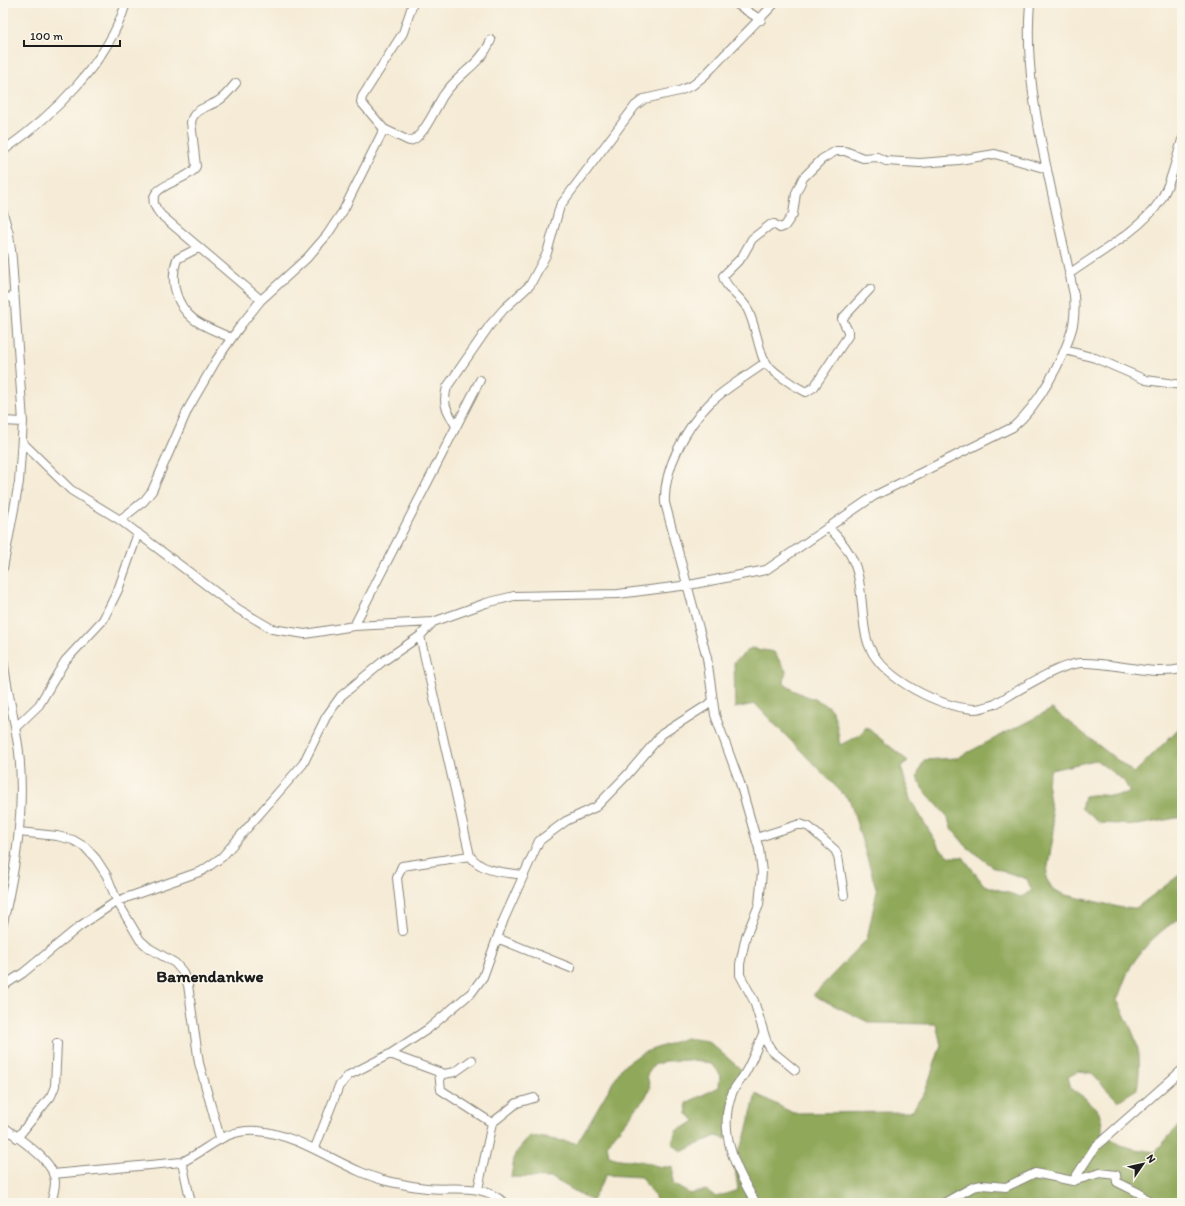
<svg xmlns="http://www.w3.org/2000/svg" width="1185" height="1206" viewBox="0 0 1185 1206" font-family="Itim,sans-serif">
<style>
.forest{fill:#90a85a;stroke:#56623b}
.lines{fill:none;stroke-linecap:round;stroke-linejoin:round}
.minor-casing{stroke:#888479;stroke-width:10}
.minor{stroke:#fff;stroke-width:8}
.labels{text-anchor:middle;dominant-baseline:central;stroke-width:3;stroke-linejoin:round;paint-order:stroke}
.district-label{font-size:17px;font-weight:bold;fill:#1c1c1c;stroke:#fbf7ec}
</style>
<rect width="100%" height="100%" fill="#fbf7ec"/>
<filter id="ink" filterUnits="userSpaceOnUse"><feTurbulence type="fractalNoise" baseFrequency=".025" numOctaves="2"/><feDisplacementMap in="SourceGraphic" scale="8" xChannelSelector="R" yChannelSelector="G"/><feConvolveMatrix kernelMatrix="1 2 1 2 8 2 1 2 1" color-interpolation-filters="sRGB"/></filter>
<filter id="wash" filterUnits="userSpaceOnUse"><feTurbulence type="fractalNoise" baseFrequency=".012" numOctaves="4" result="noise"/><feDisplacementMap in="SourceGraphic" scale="16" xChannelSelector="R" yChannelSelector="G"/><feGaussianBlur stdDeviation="0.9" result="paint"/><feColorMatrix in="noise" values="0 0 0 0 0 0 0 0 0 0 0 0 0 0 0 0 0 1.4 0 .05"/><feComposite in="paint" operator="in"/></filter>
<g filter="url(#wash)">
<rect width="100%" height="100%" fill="#f5ebd6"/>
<path class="forest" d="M 751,648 L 774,652 L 786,671 L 784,683 C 797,697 824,698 832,711 C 837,720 838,735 840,745 L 860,735 L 866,727 L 908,761 L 901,766 L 910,799 L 941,850 L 951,857 L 963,857 L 984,885 L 1021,897 L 1032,891 L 1027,879 L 994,868 L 966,846 L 951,828 L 947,816 L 922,788 L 917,776 L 924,760 L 957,758 L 1052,709 L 1134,773 L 1182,725 L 1182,817 L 1137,825 L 1100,823 L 1081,808 L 1085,796 C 1103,792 1114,800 1130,792 L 1124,781 L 1096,760 L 1051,770 L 1047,781 L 1054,831 L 1046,878 L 1052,888 L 1062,894 L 1123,908 L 1136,908 L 1182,873 L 1182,917 C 1162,928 1143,947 1131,966 C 1125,976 1122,989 1117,1000 C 1135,1037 1144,1047 1137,1089 L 1118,1101 L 1091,1073 L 1079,1071 L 1068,1077 L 1071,1088 C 1089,1102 1103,1106 1102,1131 C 1119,1149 1132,1148 1155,1152 L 1182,1122 L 1182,1203 L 657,1203 L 655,1197 L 641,1177 L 606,1175 L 592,1201 L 552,1178 L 511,1177 L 515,1154 L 530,1136 L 577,1143 L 622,1067 L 642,1053 L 686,1038 L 708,1041 L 745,1073 L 733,1091 L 727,1139 L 716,1136 L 681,1152 L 672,1143 L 676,1131 L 696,1121 L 687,1114 L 686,1103 L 719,1087 L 720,1074 L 713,1065 L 701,1061 L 689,1060 L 666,1061 L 654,1065 L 647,1075 L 650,1088 L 645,1098 L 607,1144 L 609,1156 C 621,1161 632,1159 644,1162 C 655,1165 662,1169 673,1166 L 673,1184 L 690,1194 L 706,1190 L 716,1197 L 738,1190 L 734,1160 L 744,1140 L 756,1094 L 793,1113 L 911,1112 L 925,1092 L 941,1045 L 936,1024 L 870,1023 L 813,995 L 867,939 L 877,891 L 850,801 L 755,704 L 735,708 L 734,662 Z"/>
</g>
<g filter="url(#ink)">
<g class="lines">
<g class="minor-casing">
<path id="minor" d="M 413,3 L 403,33 L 362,97 L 361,102 L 384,129 L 409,141 C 422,141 436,107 443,96 C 458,73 481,65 491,40
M 735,3 L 761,20
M 236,83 C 230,90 225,97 218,101 C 207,108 194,108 191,122 L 196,166 L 194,170 C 180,184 136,187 161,215 L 261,300
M 3,151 C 53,115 108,63 126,3
M 3,213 L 9,234 L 12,259 L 23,422 L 19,482 L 3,568
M 198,248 L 177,259 C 173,270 173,282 176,293 C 185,322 206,326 231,338
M 1069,274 C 1097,254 1142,229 1160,201 C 1171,183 1176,160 1182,140
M 870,289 L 842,319 L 848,331 L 848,336 L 814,387 L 806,392 C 794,386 768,370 763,358 C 757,341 755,324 747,308 C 741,297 725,288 723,276 L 742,257 L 752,239 L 770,225 L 774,224 L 780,228 L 785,226 L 793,214 L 796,193 L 803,178 L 822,159 L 836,151 L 845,151 L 863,158 L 877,157 L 886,161 L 920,163 L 959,160 L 995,154 L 1047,169
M 3,297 L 14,298
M 1065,350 L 1095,358 L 1146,380 L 1182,385
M 766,362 C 747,376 725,388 709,404 C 686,427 663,470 665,503 L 707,658 L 715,715 L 740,783 L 759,849 L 762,872 L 759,905 L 746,936 L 740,964 L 740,975 L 754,1001 L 767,1043 L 772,1051 L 795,1070
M 3,421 L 23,422
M 456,426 C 447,410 442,405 447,387 L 490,325 L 504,309 L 530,285 L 547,253 L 560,206 L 635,106 L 644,99 L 679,91 L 693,85 L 704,76 L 775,3
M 22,442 L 71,490 L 120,520 L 238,609 L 272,629 L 305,634 L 354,626 L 433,622 L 486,603 L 514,596 L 618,594 L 689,585 L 766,570 L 874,496 L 1013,427 C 1038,406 1063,361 1072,329 C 1075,318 1075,307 1074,295 C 1066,256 1057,217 1049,179 C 1036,120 1025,63 1030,3
M 120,520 L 144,501 L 152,491 L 188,409 L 217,359 L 241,325 L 261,300 L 307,258 L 327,235 L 343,211 L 384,129
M 828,527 C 859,557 859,574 863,615 C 864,626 865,638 870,648 C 885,680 940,707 974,709 C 982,709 988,706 995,704 C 1016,692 1058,664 1081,663 C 1115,662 1149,676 1182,669
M 433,622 L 420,636 L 470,856 C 483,873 504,872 524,875
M 354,626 L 480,380
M 3,659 C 7,690 15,721 19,752 C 25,809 16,867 3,923
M 15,728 L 39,705 L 65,661 L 103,620 L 118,590 L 138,533
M 19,832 L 57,836 L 73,840 L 85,847 L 96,859 L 107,876 L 117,901 L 140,940 L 149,948 L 175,963 L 182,971 L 188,985 L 199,1063 L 220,1138
M 756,838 L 800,824 L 809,827 L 835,850 L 838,856 L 844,895
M 403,931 L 397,878 L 402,866 L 470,856
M 497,938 L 571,968
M 3,986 L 23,973 L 80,926 L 117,901 L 202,871 L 222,857 L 303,764 L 326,717 L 341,696 L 382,662 L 420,636
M 390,1054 L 444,1074 L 455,1072 L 472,1060
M 439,1072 L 441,1090 L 492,1123
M 3,1126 C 18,1139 55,1160 55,1182 C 55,1189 53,1196 51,1203
M 17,1138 L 51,1096 L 55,1086 L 57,1043
M 315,1148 L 339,1086 L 349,1075 L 390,1054 L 428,1029 L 472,992 L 483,977 L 504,919 L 539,841 L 566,821 L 596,807 L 627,775 L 662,734 L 712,702
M 182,1162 L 191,1203
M 53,1174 L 182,1162 C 210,1149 224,1128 258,1131 C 307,1136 344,1172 391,1182 C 403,1184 415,1187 427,1188 C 453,1191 483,1182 504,1203
M 1073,1181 L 1095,1147 L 1182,1070
M 478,1189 L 492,1123 L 517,1103 L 534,1098
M 756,1203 C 736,1170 716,1130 733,1091 C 736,1085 742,1079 745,1073 C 752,1061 757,1047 763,1034
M 944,1203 L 973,1187 L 982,1185 L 1006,1187 L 1035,1173 L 1073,1181 L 1100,1173 L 1116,1175 L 1117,1182 L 1139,1193 L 1151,1203"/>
</g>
<use href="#minor" class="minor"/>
</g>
</g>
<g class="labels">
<g class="district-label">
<text x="210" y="976">Bamendankwe</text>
</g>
</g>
<rect width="1185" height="1206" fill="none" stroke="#fbf7ec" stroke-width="16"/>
<g transform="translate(1143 1164) rotate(56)" stroke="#fbf7ec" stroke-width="3" paint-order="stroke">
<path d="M0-3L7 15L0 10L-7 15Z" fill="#1c1c1c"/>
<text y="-6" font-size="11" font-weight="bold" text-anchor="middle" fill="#1c1c1c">N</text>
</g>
<path d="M24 40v6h96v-6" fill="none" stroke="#1c1c1c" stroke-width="2"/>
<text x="30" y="40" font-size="12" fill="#1c1c1c" stroke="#fbf7ec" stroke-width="3" paint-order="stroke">100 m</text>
</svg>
